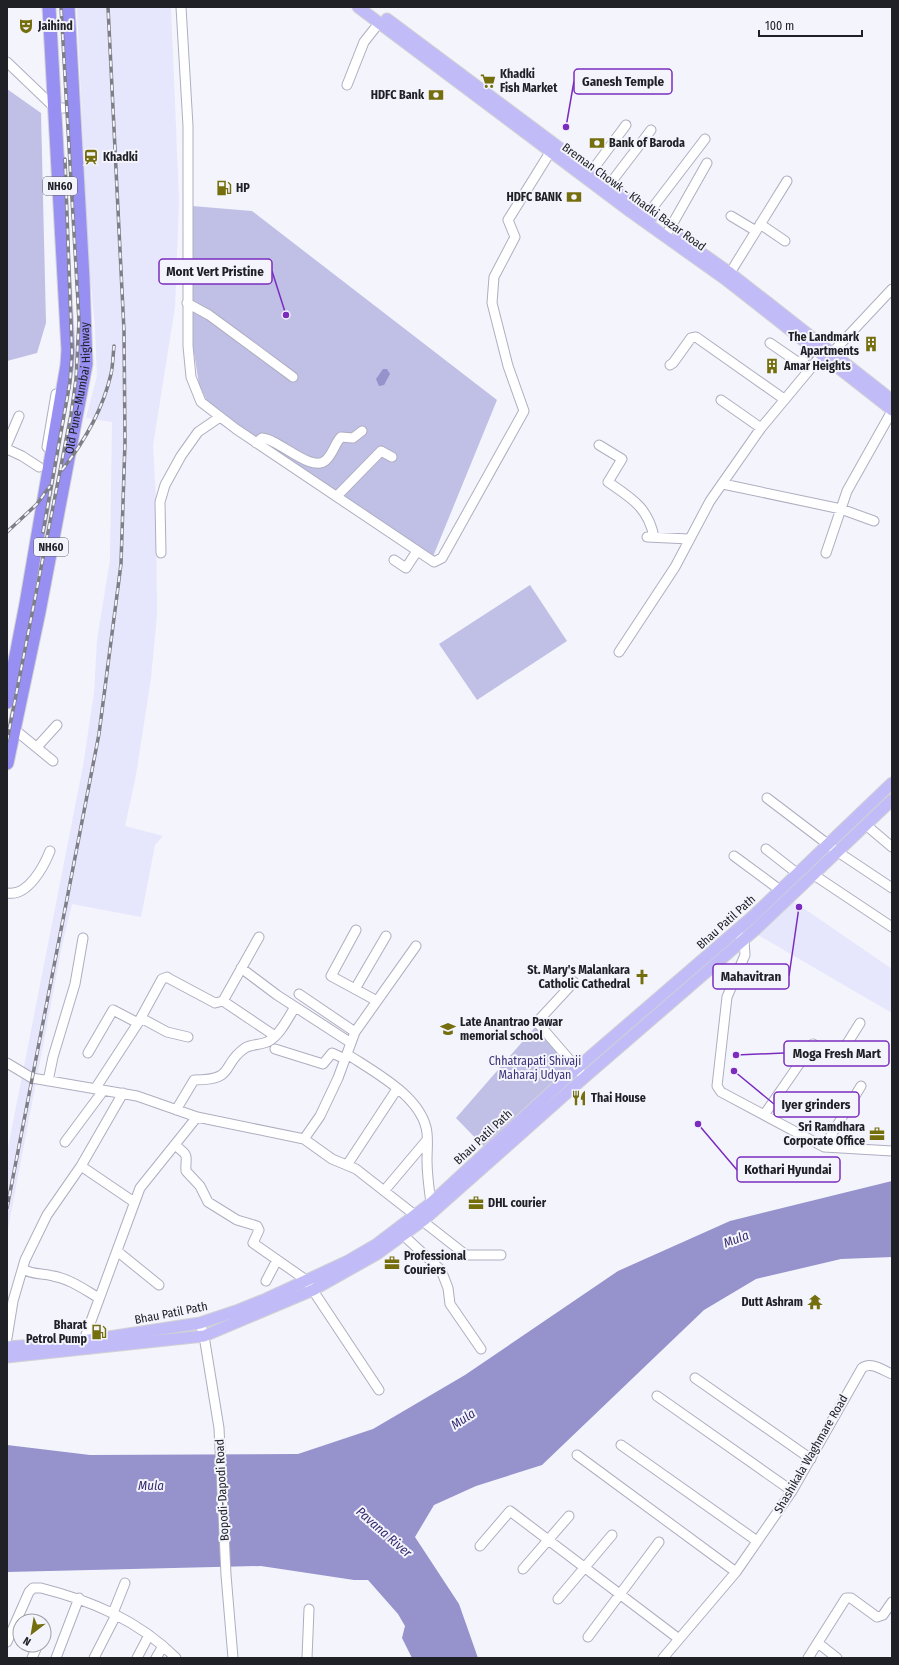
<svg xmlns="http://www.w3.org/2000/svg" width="899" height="1665" viewBox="0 0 899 1665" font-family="'Fira Sans Condensed',sans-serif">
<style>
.built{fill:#e6e6fc}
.green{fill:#c0bfe6}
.water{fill:#9592cc}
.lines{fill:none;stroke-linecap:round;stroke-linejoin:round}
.minor-casing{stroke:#aeaec1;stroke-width:11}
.major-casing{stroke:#d2d2d4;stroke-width:13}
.highway-casing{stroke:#d2d2d4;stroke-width:15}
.minor{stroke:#fff;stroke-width:9}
.major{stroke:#c1bcf7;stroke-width:11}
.highway{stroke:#978ff1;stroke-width:13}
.rail-casing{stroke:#7e7e86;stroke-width:3.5}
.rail{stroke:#f4f4fc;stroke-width:2;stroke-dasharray:6;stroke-linecap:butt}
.labels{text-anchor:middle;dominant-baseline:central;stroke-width:4;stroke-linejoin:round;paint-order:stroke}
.shield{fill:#f4f4fc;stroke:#606067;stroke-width:1}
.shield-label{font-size:11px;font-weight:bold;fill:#202027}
.poi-label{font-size:12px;font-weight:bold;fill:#202027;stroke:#f4f4fc;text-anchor:start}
.street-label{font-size:12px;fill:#202027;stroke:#f4f4fc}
.park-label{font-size:12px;fill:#3b3177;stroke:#f4f4fc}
.water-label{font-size:13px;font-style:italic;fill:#362b6f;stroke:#f4f4fc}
.leader{fill:none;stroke:#7b2cbf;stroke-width:1.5}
.callout-dot{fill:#7b2cbf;stroke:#f4f4fc;stroke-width:1.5}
.callout{fill:#f4f4fc;stroke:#7b2cbf;stroke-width:1.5}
.callout-label{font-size:13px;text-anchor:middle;font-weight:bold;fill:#202027}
</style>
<rect width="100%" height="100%" fill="#f4f4fc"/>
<path class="built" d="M 77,7 L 171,7 L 179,201 L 175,307 L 153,445 L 156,501 L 157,614 L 151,678 L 136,775 L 125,826 L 163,836 L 155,845 L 141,917 L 72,904 L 63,941 L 7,1234 L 7,1153 L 83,766 L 94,693 L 97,640 L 110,560 L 112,422 L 86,418 L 97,376 L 95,326 L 88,253 Z
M 793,901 L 892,969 L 892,1013 L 758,935 Z"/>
<path class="green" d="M 7,89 L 41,113 L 46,323 L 37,353 L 7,361 Z
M 192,206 L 252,211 L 497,400 L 432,559 L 217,422 L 199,384 L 187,310 Z
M 530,585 L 567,641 L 477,700 L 439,644 Z
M 536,1026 L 572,1068 L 485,1148 L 456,1118 Z"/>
<path class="water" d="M 383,369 L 387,369 L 390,374 L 384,385 L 379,386 L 376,379 Z
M 892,1181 L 892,1257 L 841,1259 L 756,1279 L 704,1310 L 542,1465 L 476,1486 L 434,1505 L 415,1537 L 459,1604 L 478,1658 L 412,1658 L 402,1638 L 405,1626 L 398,1614 L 368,1580 L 354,1580 L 261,1566 L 7,1572 L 7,1445 L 90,1455 L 298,1454 L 373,1429 L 465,1375 L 618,1271 L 730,1221 Z"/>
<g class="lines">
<g class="minor-casing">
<path id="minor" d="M 181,7 L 188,126 L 188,346 L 191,377 L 201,402 L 236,429 L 434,562 L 442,558 L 524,411 L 508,366 L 492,303 L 494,277 L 515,237 L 508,220 L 554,146
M 7,62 L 55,108 L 72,108
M 347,85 L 364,42 L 379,23
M 591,172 L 626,125
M 609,185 L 651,130
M 647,215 L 705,139
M 731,216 L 756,231
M 760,224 L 785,241
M 669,230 L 707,163
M 730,273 L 787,181
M 187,303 L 209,315 L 293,377
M 770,343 L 799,363 L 813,349
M 832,353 L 892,289
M 670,365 L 673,363 L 691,338 L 696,337 L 784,399
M 721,400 L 761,428
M 256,443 L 262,438 C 279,439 312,474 326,460 C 333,454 335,443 341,437 L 353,438 L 362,431
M 7,444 L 19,416
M 599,445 L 622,459 L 608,482 C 631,498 648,507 654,537
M 47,447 L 56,394
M 7,449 L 22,456 L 39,467
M 723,484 L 841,509 L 874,521
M 337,496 L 381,451 L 392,457
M 647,537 L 689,539
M 161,553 L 160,502 L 165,485 L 181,456 L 198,432 L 220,417
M 826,553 L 847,491 L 892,411
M 394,560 L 406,568 L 417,551
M 619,652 L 675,567 L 710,501 L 761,428 L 825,351
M 14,729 L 53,761
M 37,747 L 57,725
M 767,798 L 838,852 L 892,888
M 866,825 L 892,847
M 766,849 L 798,874
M 734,856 L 780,890
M 814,875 L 892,927
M 7,893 C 28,897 44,866 50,851
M 356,930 L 331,976 L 377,1001
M 740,936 L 744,940 L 745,955 L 727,997 L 717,1086 L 721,1092 L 824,1147 L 892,1151
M 259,937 L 223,1001 L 275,1036
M 241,968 L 277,995 L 351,1043
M 574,982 L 537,1022 L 581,1073
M 355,989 L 386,936
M 299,994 L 355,1032
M 141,1018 L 167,1032 L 188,1037
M 275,1049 L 323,1064 L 332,1053 L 345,1059
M 88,1053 L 113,1010 L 138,1023
M 347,1054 C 374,1072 423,1097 427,1133 C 428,1142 427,1151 427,1160 C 427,1174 429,1189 431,1203
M 7,1063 L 32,1078 L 137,1096 L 197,1117 L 304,1139 L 332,1159 L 356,1169 L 466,1255 L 501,1255
M 48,1081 L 53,1057 L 75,984 L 83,938
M 95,1089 L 138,1023 L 162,979 L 167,977 L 170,979 L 215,1003 L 223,1001
M 176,1110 L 194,1080 C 237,1080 220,1065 245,1048 C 252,1044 262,1045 269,1041 C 280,1035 288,1018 295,1007
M 764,1115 L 813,1044 L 838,1058 L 860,1023
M 304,1139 L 320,1116 L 338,1078 L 355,1032 L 416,946
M 65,1142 L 103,1091
M 175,1145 C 191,1158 185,1154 186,1171 L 200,1186 L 208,1202 L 237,1220 L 257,1226 L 259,1230 L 253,1243 L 306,1280 L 379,1390
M 824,1147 L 861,1086
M 347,1165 L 397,1089
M 81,1166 L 134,1202
M 384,1191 L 427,1140
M 403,1235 L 441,1270 L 448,1288 L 450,1304 L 481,1349
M 117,1251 L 159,1285
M 23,1269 C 33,1275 42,1273 53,1276 C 70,1279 85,1290 99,1298
M 266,1281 L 277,1260
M 200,1323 L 204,1336 L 219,1428 L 226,1575 L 233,1658
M 7,1338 L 13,1301 L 25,1260 L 47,1215 L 81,1166 L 123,1093
M 84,1340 L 140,1188 L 197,1117
M 695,1378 L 811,1459
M 657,1396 L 792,1491
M 621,1445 L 757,1541
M 577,1455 L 736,1572
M 480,1546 L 510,1511 L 679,1639
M 523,1569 L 569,1516
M 558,1599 L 612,1535
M 113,1613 L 125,1583
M 588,1637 L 659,1542
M 7,1642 L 29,1592 L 33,1588 L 41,1588 C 92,1601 138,1620 176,1658
M 818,1643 L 837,1658
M 32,1658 L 36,1649
M 56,1658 L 79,1598
M 94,1658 L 116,1615
M 137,1658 L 149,1635
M 156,1658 L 163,1646
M 307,1658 L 309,1609
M 663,1658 L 736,1572 L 792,1491 L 862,1368 C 871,1361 882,1370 892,1374
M 808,1658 L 846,1598 L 851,1598 L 877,1617 L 883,1615 L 892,1602"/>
</g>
<g class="major-casing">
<path id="major" d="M 358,7 L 631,212 L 725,279 L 892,410
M 387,19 L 652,217
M 679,237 L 730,273 L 892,400
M 7,1347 L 76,1342 L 200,1323 L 236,1311 L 266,1299 L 346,1262 L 377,1244 L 431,1203 L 577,1068 L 752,917 L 892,783
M 7,1357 L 204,1336 L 313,1290 L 377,1254 L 425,1219 L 585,1077 L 756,929 L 892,800"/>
</g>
<g class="highway-casing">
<g id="highway">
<path d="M 7,702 L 26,604 L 67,365 L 68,350 L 49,7"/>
<path id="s1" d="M 7,763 L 39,612 L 86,364 L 83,279 L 68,7"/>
</g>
</g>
<use href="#minor" class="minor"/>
<use href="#major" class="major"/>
<use href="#highway" class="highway"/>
<g class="rail-casing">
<path id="rail" d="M 62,470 C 84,442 103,409 111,374 C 113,365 113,355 114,346
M 7,532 L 37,504 L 50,486
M 43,532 L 70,382 L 72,353 L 65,159
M 7,741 L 71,415 L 76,379 L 79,320 L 61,7
M 7,1208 L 99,734 L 121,564 L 125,442 L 124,331 L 108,7"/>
</g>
<use href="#rail" class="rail"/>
</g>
<defs>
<g id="theatre-bare" transform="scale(1.2)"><path d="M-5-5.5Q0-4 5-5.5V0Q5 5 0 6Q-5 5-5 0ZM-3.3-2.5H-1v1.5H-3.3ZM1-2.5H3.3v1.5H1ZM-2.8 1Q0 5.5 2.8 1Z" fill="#746e0d" stroke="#f4f4fc" stroke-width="2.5" paint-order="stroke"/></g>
<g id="supermarket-bare" transform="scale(1.2)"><path d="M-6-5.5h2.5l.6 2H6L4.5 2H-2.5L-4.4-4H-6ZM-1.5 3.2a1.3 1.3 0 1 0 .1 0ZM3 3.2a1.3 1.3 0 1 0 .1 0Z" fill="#746e0d" stroke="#f4f4fc" stroke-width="2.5" paint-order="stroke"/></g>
<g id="bank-bare" transform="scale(1.2)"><path d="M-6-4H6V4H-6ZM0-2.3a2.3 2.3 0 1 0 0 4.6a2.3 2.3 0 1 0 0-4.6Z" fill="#746e0d" stroke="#f4f4fc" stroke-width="2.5" paint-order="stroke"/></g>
<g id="station-bare" transform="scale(1.2)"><path d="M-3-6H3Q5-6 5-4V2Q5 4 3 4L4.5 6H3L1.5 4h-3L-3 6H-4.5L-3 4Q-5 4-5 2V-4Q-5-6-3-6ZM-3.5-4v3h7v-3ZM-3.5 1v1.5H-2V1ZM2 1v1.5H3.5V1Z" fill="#746e0d" stroke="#f4f4fc" stroke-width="2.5" paint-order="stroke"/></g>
<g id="fuel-bare" transform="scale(1.2)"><path d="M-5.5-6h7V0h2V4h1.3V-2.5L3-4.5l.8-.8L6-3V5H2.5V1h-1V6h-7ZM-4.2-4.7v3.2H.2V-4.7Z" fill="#746e0d" stroke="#f4f4fc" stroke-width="2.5" paint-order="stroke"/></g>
<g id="building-bare" transform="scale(1.2)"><path d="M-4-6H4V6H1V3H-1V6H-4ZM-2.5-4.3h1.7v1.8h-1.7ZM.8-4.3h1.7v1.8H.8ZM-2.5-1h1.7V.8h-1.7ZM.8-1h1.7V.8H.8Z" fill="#746e0d" stroke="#f4f4fc" stroke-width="2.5" paint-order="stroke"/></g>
<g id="church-bare" transform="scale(1.2)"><path d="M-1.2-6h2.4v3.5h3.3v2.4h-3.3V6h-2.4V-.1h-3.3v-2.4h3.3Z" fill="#746e0d" stroke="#f4f4fc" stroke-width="2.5" paint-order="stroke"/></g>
<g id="school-bare" transform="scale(1.2)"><path d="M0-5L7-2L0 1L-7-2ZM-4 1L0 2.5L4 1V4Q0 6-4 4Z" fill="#746e0d" stroke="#f4f4fc" stroke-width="2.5" paint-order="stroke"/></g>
<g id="restaurant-bare" transform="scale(1.2)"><path d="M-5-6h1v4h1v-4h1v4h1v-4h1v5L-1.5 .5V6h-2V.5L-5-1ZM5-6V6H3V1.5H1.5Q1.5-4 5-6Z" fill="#746e0d" stroke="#f4f4fc" stroke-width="2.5" paint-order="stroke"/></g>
<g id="office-bare" transform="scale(1.2)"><path d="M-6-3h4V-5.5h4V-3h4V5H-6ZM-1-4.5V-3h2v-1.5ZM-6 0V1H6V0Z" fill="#746e0d" stroke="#f4f4fc" stroke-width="2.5" paint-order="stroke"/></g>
<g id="temple-bare" transform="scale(1.2)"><path d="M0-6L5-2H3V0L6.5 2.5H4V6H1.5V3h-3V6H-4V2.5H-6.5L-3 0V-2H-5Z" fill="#746e0d" stroke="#f4f4fc" stroke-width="2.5" paint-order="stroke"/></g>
</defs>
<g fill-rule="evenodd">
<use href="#theatre-bare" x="26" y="26"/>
<use href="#supermarket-bare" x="488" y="81"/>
<use href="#bank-bare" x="436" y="95"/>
<use href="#bank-bare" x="597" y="143"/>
<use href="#station-bare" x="91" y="157"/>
<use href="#fuel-bare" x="224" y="188"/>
<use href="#bank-bare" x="574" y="197"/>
<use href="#building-bare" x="871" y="344"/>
<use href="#building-bare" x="772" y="366"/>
<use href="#church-bare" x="642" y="977"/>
<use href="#school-bare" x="448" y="1029"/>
<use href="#restaurant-bare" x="579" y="1098"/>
<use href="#office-bare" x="877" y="1134"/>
<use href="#office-bare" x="476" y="1203"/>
<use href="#office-bare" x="392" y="1263"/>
<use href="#temple-bare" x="815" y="1302"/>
<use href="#fuel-bare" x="99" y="1332"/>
</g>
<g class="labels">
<g class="shield">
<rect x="43" y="177" width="34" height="18" rx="3"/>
<rect x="34" y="538" width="34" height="18" rx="3"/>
</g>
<g class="shield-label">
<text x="60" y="186">NH60</text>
<text x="51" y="547">NH60</text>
</g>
<g class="poi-label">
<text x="38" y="26">Jaihind</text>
<text x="500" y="74">Khadki<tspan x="500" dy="14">Fish Market</tspan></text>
<text x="424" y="95" text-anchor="end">HDFC Bank</text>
<text x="609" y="143">Bank of Baroda</text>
<text x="103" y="157">Khadki</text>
<text x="236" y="188">HP</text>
<text x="562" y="197" text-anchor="end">HDFC BANK</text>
<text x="859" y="337" text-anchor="end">The Landmark<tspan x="859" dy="14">Apartments</tspan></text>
<text x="784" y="366">Amar Heights</text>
<text x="630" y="970" text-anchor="end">St. Mary's Malankara<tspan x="630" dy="14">Catholic Cathedral</tspan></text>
<text x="460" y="1022">Late Anantrao Pawar<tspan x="460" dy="14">memorial school</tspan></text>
<text x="591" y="1098">Thai House</text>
<text x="865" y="1127" text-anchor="end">Sri Ramdhara<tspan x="865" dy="14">Corporate Office</tspan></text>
<text x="488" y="1203">DHL courier</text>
<text x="404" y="1256">Professional<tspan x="404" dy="14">Couriers</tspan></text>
<text x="803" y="1302" text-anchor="end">Dutt Ashram</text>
<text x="87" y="1325" text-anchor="end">Bharat<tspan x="87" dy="14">Petrol Pump</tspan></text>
</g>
<g class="street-label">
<text transform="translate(634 197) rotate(36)">Breman Chowk - Khadki Bazar Road</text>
<text stroke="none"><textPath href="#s1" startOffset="382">Old Pune–Mumbai Highway</textPath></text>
<text transform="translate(726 922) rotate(-42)">Bhau Patil Path</text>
<text transform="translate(483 1137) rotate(-43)">Bhau Patil Path</text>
<text transform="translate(171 1313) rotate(-11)">Bhau Patil Path</text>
<text transform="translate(811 1454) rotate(-60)">Shashikala Waghmare Road</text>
<text transform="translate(222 1490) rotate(-93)">Bopodi-Dapodi Road</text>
</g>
<g class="park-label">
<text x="535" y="1061">Chhatrapati Shivaji<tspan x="535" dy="14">Maharaj Udyan</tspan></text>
</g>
<g class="water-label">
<text transform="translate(736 1239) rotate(-21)">Mula</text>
<text transform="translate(463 1419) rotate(-34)">Mula</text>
<text x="151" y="1485">Mula</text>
<text transform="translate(384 1532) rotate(41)">Pavana River</text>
</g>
</g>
<path class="leader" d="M566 127L574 81M286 315L272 271M799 907L789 976M736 1055L784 1053M734 1071L774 1104M698 1124L737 1170"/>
<g class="callout-dot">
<circle cx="566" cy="127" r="4"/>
<circle cx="286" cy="315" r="4"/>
<circle cx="799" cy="907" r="4"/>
<circle cx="736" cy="1055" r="4"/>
<circle cx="734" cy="1071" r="4"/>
<circle cx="698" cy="1124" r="4"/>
</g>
<g class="callout">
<rect x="574" y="69" width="98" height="25" rx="4"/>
<rect x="159" y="259" width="113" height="25" rx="4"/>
<rect x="713" y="964" width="76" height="25" rx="4"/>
<rect x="784" y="1041" width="105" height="25" rx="4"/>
<rect x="774" y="1092" width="85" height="25" rx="4"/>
<rect x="737" y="1157" width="103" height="25" rx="4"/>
</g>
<g class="callout-label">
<text x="623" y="86">Ganesh Temple</text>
<text x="215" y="276">Mont Vert Pristine</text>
<text x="751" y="981">Mahavitran</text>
<text x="837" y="1058">Moga Fresh Mart</text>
<text x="816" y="1109">Iyer grinders</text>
<text x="788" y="1174">Kothari Hyundai</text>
</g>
<rect width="899" height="1665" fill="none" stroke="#202027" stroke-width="16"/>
<g transform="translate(32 1633) rotate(211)"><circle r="19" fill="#f4f4fc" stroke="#9f9fa7"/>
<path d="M0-3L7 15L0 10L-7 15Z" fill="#746e0d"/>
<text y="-6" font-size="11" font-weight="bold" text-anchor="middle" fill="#202027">N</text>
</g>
<path d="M759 30v6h103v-6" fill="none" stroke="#202027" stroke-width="2"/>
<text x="765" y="30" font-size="12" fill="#202027" stroke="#f4f4fc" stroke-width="3" paint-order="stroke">100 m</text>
</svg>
